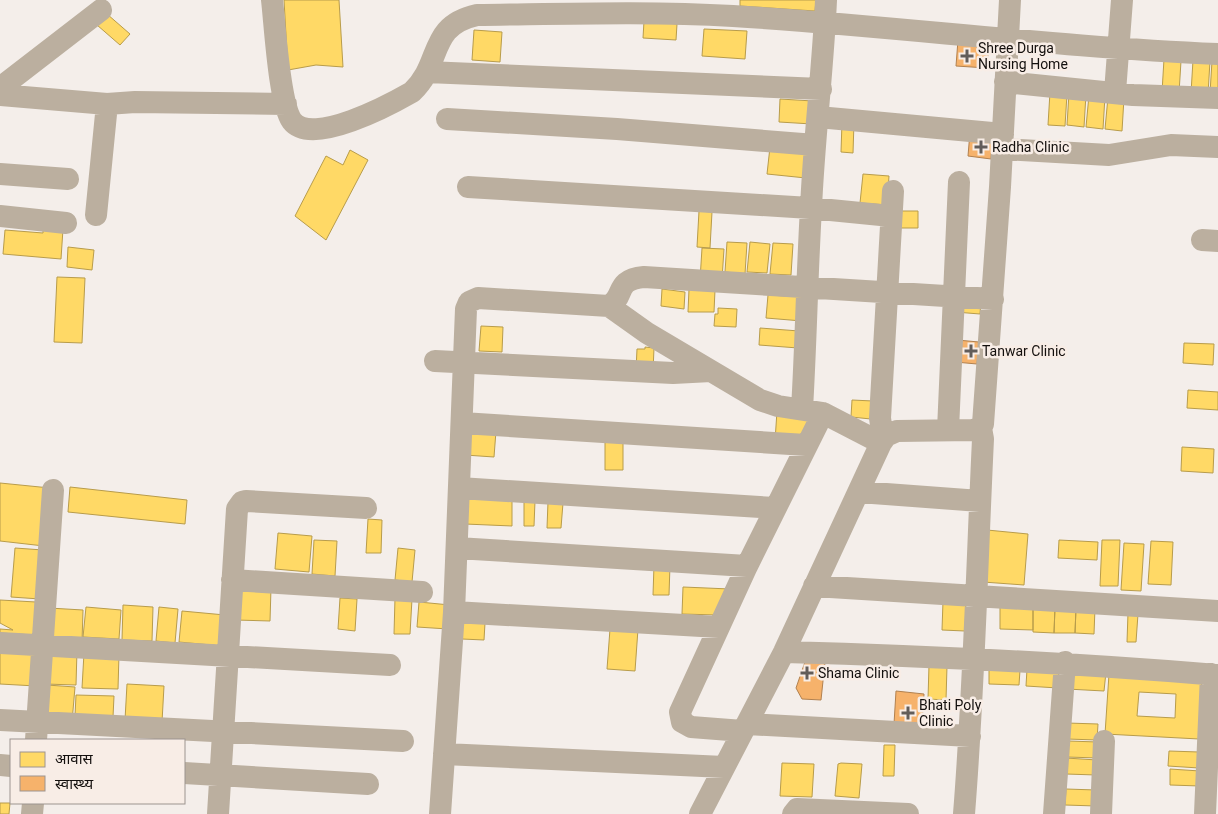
<svg xmlns="http://www.w3.org/2000/svg" width="1218" height="814" viewBox="0 0 1218 814" font-family="Roboto,'Noto Sans Devanagari',sans-serif">
<style>
.homes{fill:#ffd966;stroke:#b89c4b;fill-rule:evenodd}
.health{fill:#f6b26b;stroke:#b2814f}
.lines{fill:none;stroke-linecap:round;stroke-linejoin:round}
.minor{stroke:#bbaf9f;stroke-width:22}
.poi-dot{fill:#625d5a;stroke:#f8ede6;stroke-width:2}
.labels{text-anchor:middle;dominant-baseline:central;stroke-width:5;stroke-linejoin:round;paint-order:stroke}
.poi-label{font-size:14px;fill:#130f0d;stroke:#f8ede6;text-anchor:start}
</style>
<rect width="100%" height="100%" fill="#f4eeea"/>
<path class="homes" d="M 284,0 L 339,0 L 343,67 L 316,65 L 288,70 Z
M 740,0 L 816,0 L 815,11 L 740,6 Z
M 107,14 L 130,34 L 120,45 L 97,25 Z
M 644,21 L 677,24 L 676,40 L 643,38 Z
M 704,29 L 747,31 L 745,59 L 702,56 Z
M 474,30 L 502,32 L 500,62 L 472,60 Z
M 1164,59 L 1181,61 L 1179,93 L 1162,92 Z
M 1193,60 L 1210,61 L 1208,94 L 1191,93 Z
M 1212,61 L 1218,61 L 1218,94 L 1210,93 Z
M 1050,92 L 1067,94 L 1065,126 L 1048,125 Z
M 1069,93 L 1086,94 L 1084,127 L 1067,125 Z
M 1089,95 L 1105,96 L 1103,129 L 1086,127 Z
M 1108,97 L 1124,98 L 1122,131 L 1105,129 Z
M 780,99 L 813,101 L 812,124 L 779,122 Z
M 842,122 L 854,122 L 853,153 L 841,152 Z
M 770,147 L 809,151 L 806,178 L 767,174 Z
M 350,150 L 368,160 L 326,240 L 295,216 L 326,156 L 343,165 Z
M 863,174 L 889,176 L 887,205 L 860,203 Z
M 699,211 L 712,212 L 710,248 L 697,247 Z
M 893,211 L 918,211 L 918,228 L 892,228 Z
M 43,227 L 63,229 L 61,259 L 3,254 L 5,230 L 43,233 Z
M 727,242 L 747,243 L 745,274 L 725,272 Z
M 750,242 L 770,244 L 767,273 L 747,272 Z
M 773,243 L 793,244 L 791,275 L 770,274 Z
M 68,247 L 94,250 L 92,270 L 67,267 Z
M 702,248 L 724,249 L 722,279 L 700,280 Z
M 57,277 L 85,278 L 82,343 L 54,342 Z
M 662,289 L 685,292 L 684,309 L 661,306 Z
M 689,289 L 715,290 L 714,312 L 688,312 Z
M 768,295 L 804,297 L 802,321 L 766,318 Z
M 981,300 L 980,314 L 955,312 Z
M 718,308 L 737,309 L 736,327 L 714,326 L 715,314 L 718,314 Z
M 481,326 L 503,327 L 502,352 L 479,351 Z
M 760,328 L 799,331 L 798,348 L 759,345 Z
M 1184,343 L 1214,344 L 1213,365 L 1183,363 Z
M 645,347 L 654,348 L 653,371 L 636,370 L 637,349 L 645,349 Z
M 1188,390 L 1218,392 L 1218,410 L 1187,408 Z
M 852,400 L 873,401 L 871,419 L 851,417 Z
M 777,411 L 816,414 L 797,442 L 775,441 Z
M 467,429 L 496,431 L 494,457 L 465,455 Z
M 605,440 L 623,440 L 623,470 L 605,470 Z
M 1182,447 L 1214,449 L 1213,473 L 1181,471 Z
M 0,483 L 50,488 L 44,546 L 0,541 Z
M 70,487 L 187,500 L 185,524 L 68,512 Z
M 466,497 L 512,499 L 512,526 L 465,524 Z
M 524,501 L 535,501 L 534,526 L 524,526 Z
M 548,502 L 563,503 L 561,528 L 547,528 Z
M 368,519 L 382,520 L 381,553 L 366,553 Z
M 987,530 L 1028,534 L 1024,585 L 983,582 Z
M 278,533 L 312,536 L 309,572 L 275,569 Z
M 314,540 L 337,541 L 335,576 L 312,574 Z
M 1059,540 L 1098,542 L 1097,560 L 1058,558 Z
M 1102,540 L 1120,540 L 1118,586 L 1100,586 Z
M 1151,541 L 1173,542 L 1171,585 L 1148,584 Z
M 1124,543 L 1144,544 L 1141,591 L 1121,590 Z
M 15,548 L 43,550 L 40,599 L 11,597 Z
M 398,548 L 415,550 L 412,582 L 395,580 Z
M 654,565 L 670,565 L 669,595 L 653,595 Z
M 237,586 L 271,588 L 270,621 L 236,620 Z
M 683,587 L 730,589 L 717,615 L 682,614 Z
M 340,598 L 357,599 L 355,631 L 338,629 Z
M 395,598 L 412,599 L 410,634 L 394,634 Z
M 0,600 L 36,602 L 34,635 L 0,633 L 0,629 L 13,630 L 0,623 Z
M 943,601 L 966,602 L 965,631 L 942,630 Z
M 419,602 L 450,605 L 448,629 L 417,627 Z
M 123,605 L 153,607 L 152,641 L 122,640 Z
M 1000,605 L 1033,606 L 1033,630 L 1000,629 Z
M 1033,606 L 1055,607 L 1054,633 L 1033,632 Z
M 86,607 L 121,610 L 119,639 L 83,637 Z
M 159,607 L 178,609 L 175,643 L 156,641 Z
M 1055,607 L 1076,608 L 1075,633 L 1054,633 Z
M 49,608 L 83,610 L 82,642 L 47,641 Z
M 1076,608 L 1095,608 L 1094,634 L 1075,633 Z
M 182,611 L 225,615 L 222,646 L 179,642 Z
M 1128,613 L 1138,614 L 1136,642 L 1127,642 Z
M 462,622 L 485,623 L 484,640 L 462,639 Z
M 610,629 L 638,629 L 635,671 L 607,669 Z
M 47,649 L 77,650 L 76,685 L 45,684 Z
M 0,651 L 37,653 L 36,686 L 0,684 Z
M 84,653 L 119,654 L 118,689 L 82,688 Z
M 929,665 L 947,666 L 946,700 L 928,699 Z
M 989,668 L 1020,670 L 1019,685 L 989,684 Z
M 1027,669 L 1059,671 L 1058,688 L 1026,686 Z
M 1068,670 L 1106,672 L 1104,691 L 1067,689 Z
M 1109,674 L 1202,679 L 1199,739 L 1105,734 ZM 1139,692 L 1176,694 L 1175,718 L 1137,716 Z
M 127,684 L 164,686 L 162,722 L 125,720 Z
M 47,685 L 75,687 L 72,722 L 44,719 Z
M 76,695 L 114,696 L 113,717 L 75,716 Z
M 1067,723 L 1098,724 L 1097,740 L 1067,739 Z
M 1068,741 L 1098,742 L 1098,758 L 1067,757 Z
M 884,745 L 895,745 L 894,776 L 883,776 Z
M 1169,751 L 1199,752 L 1199,768 L 1168,766 Z
M 1066,758 L 1097,760 L 1096,775 L 1066,774 Z
M 782,763 L 814,764 L 812,797 L 780,796 Z
M 841,763 L 862,764 L 859,798 L 835,796 L 838,764 Z
M 1170,769 L 1200,771 L 1200,786 L 1170,785 Z
M 1066,789 L 1096,790 L 1096,806 L 1065,805 Z
M 0,803 L 10,803 L 9,814 L 0,814 Z"/>
<path class="health" d="M 958,40 L 989,42 L 987,68 L 956,66 Z
M 970,132 L 993,135 L 991,159 L 968,156 Z
M 957,340 L 979,342 L 977,364 L 955,362 Z
M 806,659 L 825,662 L 821,700 L 802,699 L 796,688 Z
M 896,691 L 924,694 L 922,727 L 894,724 Z"/>
<g class="lines">
<path class="minor" d="M 272,0 C 275,25 279,103 292,121 C 312,147 391,104 412,92 C 443,63 427,26 477,15 C 562,14 648,11 733,16 C 895,26 1055,47 1218,54
M 427,72 L 821,89
M 1005,82 L 1133,95 L 1218,98
M 0,88 L 101,10
M 1115,92 L 1122,0
M 0,95 L 107,104 L 96,215
M 107,104 L 135,102 L 286,104
M 818,117 L 1003,134
M 447,119 L 617,129 L 815,145
M 1002,149 L 1109,155 L 1171,145 L 1218,147
M 0,174 L 68,179
M 468,187 L 810,208 L 891,216
M 0,216 L 66,223
M 1202,240 L 1218,241
M 609,306 L 647,333 L 760,400 L 778,406 L 823,413 L 881,443
M 435,361 L 673,373 L 711,371
M 802,409 C 806,342 807,275 811,208 C 814,138 823,69 826,0
M 462,423 L 806,445
M 948,430 L 959,182
M 886,436 L 882,432 L 880,418 L 893,191
M 459,488 L 775,508
M 859,492 L 980,501
M 457,548 L 747,566
M 232,580 L 422,592
M 814,586 L 1218,611
M 454,612 L 719,627
M 0,643 L 390,665
M 784,652 C 929,656 1073,663 1218,675
M 0,720 L 403,741
M 747,724 L 970,736
M 743,731 L 691,727 L 682,722 L 680,712 L 747,566 L 823,413
M 36,740 L 53,490
M 444,754 L 724,767
M 0,765 L 11,766
M 184,773 L 368,784
M 32,814 L 33,803
M 218,814 L 237,509 L 242,502 L 246,501 L 366,508
M 440,814 L 454,612 L 466,309 L 469,302 L 478,298 L 609,306 C 626,297 613,280 644,277 L 993,299
M 700,814 L 784,652 L 881,443 L 886,436 L 897,431 L 973,430 L 981,428 L 983,424 L 1000,187 L 1010,0
M 793,814 L 797,809 L 908,814
M 964,814 C 974,689 977,564 983,439 L 981,428
M 1054,814 L 1065,662
M 1101,814 L 1104,741
M 1205,814 L 1211,674"/>
</g>
<g class="poi-dot">
<path d="M964.5 48.5h5v5h5v5h-5v5h-5v-5h-5v-5h5z"/>
<path d="M978.5 139.5h5v5h5v5h-5v5h-5v-5h-5v-5h5z"/>
<path d="M968.5 343.5h5v5h5v5h-5v5h-5v-5h-5v-5h5z"/>
<path d="M804.5 665.5h5v5h5v5h-5v5h-5v-5h-5v-5h5z"/>
<path d="M905.5 705.5h5v5h5v5h-5v5h-5v-5h-5v-5h5z"/>
</g>
<g class="labels">
<g class="poi-label">
<text x="978" y="48">Shree Durga<tspan x="978" dy="16">Nursing Home</tspan></text>
<text x="992" y="147">Radha Clinic</text>
<text x="982" y="351">Tanwar Clinic</text>
<text x="818" y="673">Shama Clinic</text>
<text x="919" y="705">Bhati Poly<tspan x="919" dy="16">Clinic</tspan></text>
</g>
</g>
<rect x="10" y="739" width="175" height="65" fill="#f8ede6" stroke="#9c948f"/>
<rect x="20" y="752" width="25" height="15" fill="#ffd966" stroke="#9c948f"/>
<text x="55" y="764" font-size="15" fill="#130f0d">आवास</text>
<rect x="20" y="776" width="25" height="15" fill="#f6b26b" stroke="#9c948f"/>
<text x="55" y="789" font-size="15" fill="#130f0d">स्वास्थ्य</text>
</svg>
